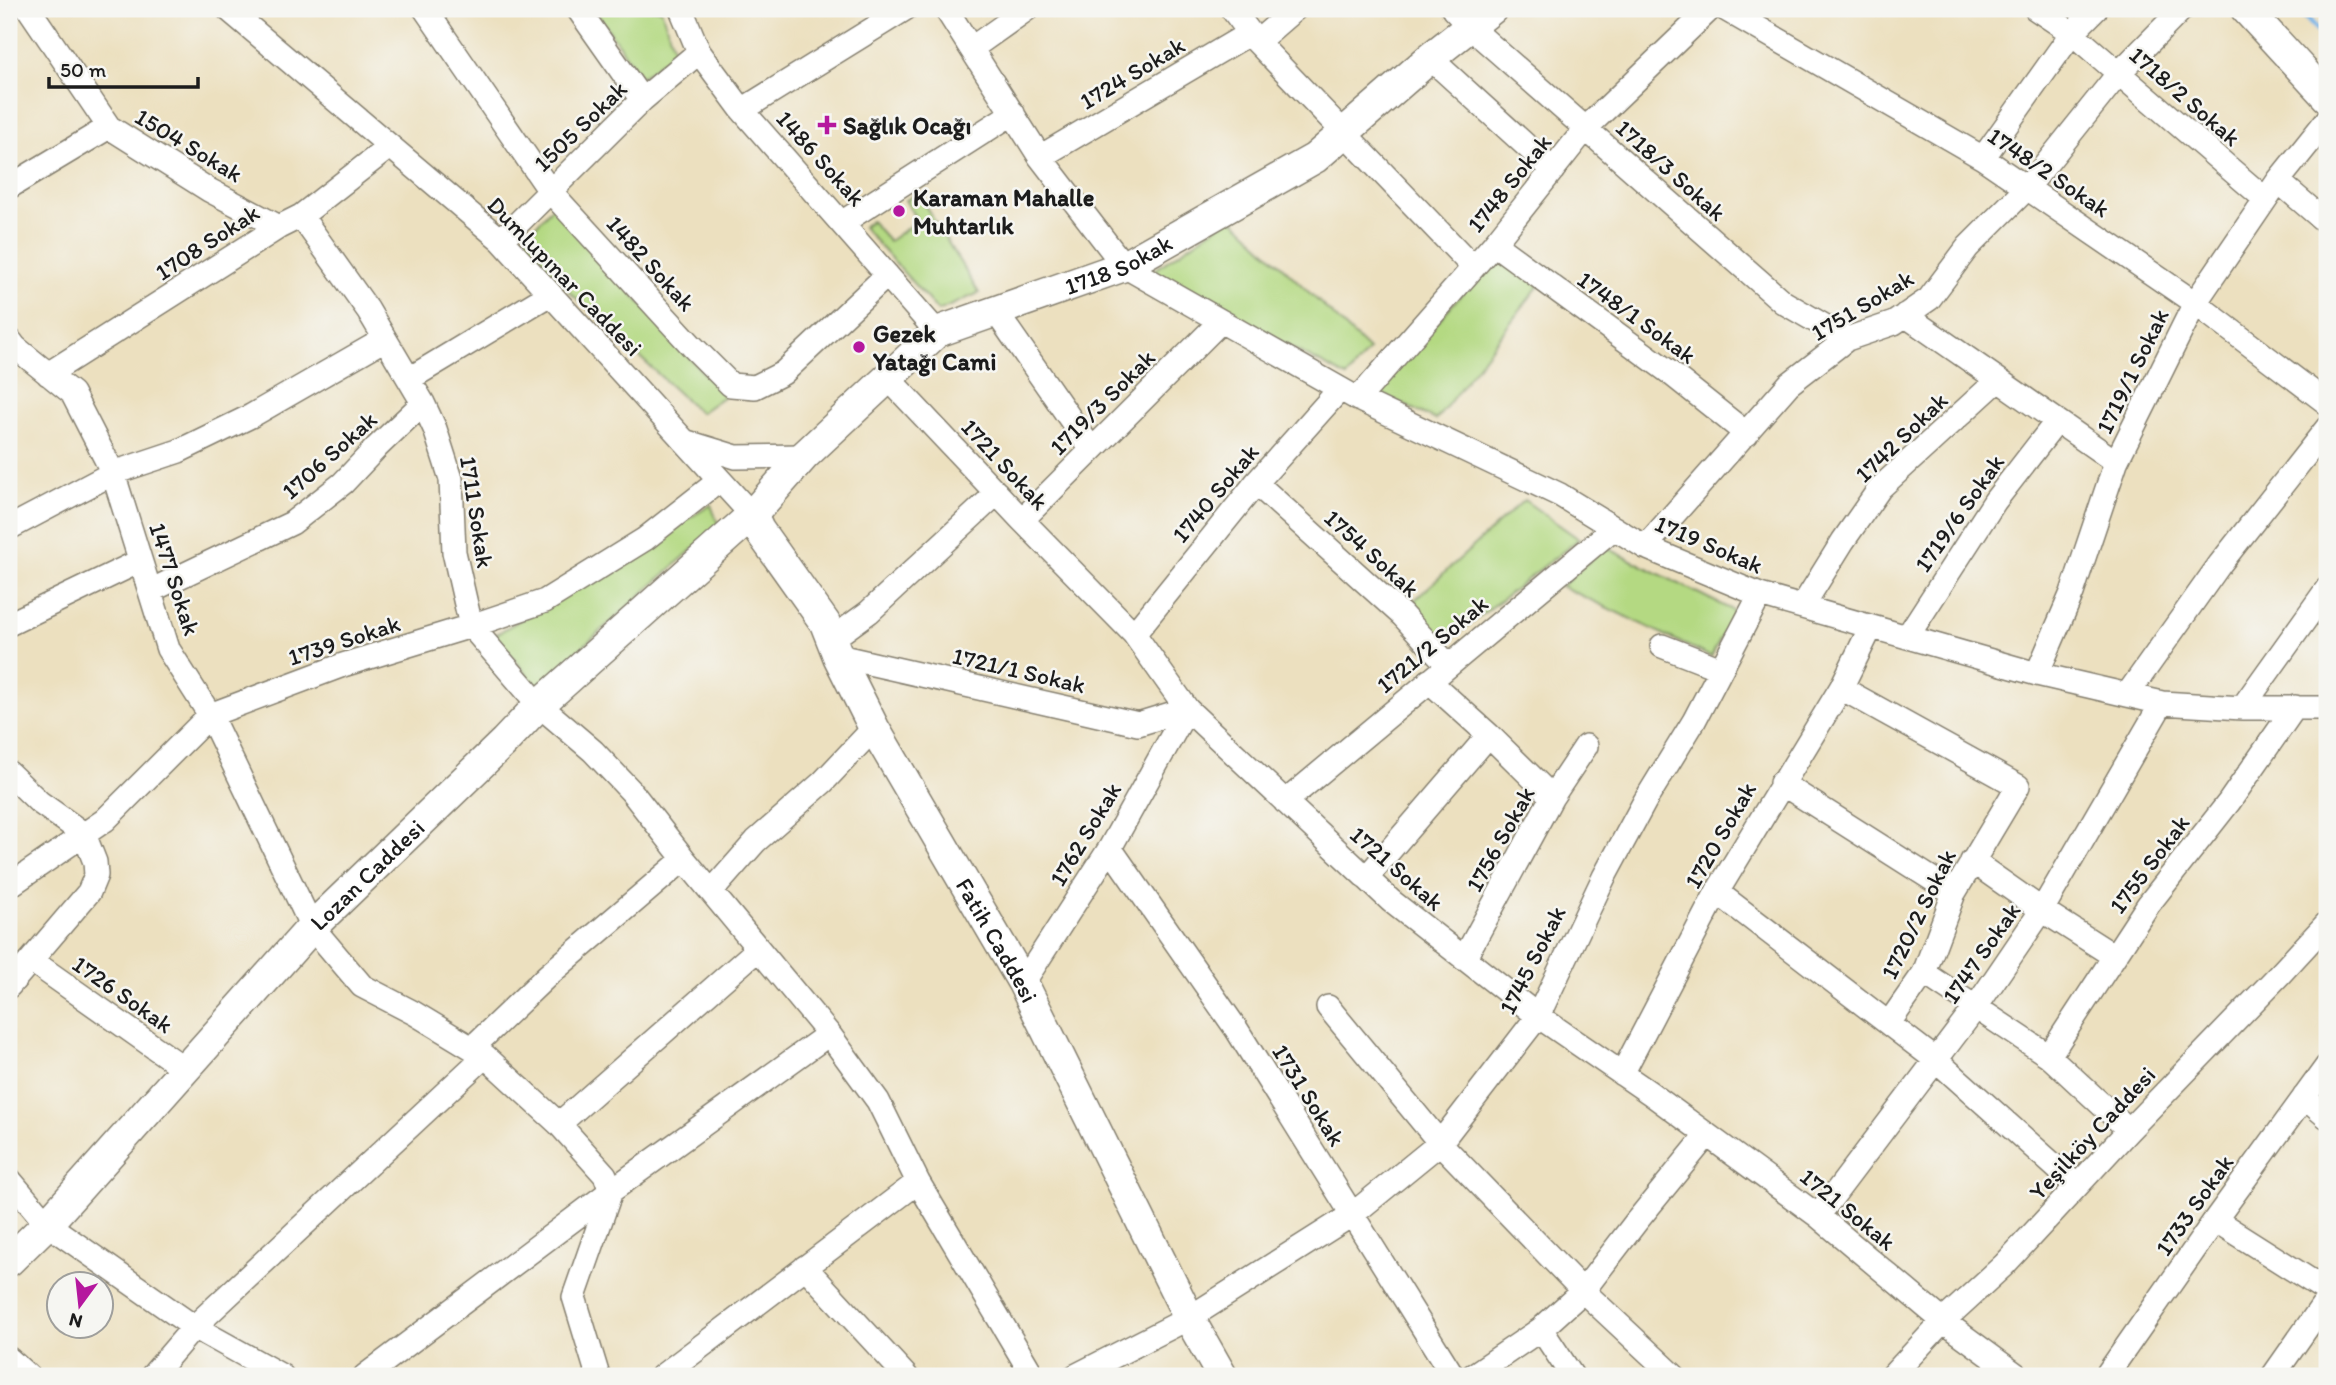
<svg xmlns="http://www.w3.org/2000/svg" width="2336" height="1385" viewBox="0 0 2336 1385" font-family="Itim,sans-serif">
<style>
.green{fill:#b4d982;stroke:#687a4f;stroke-width:2}
.lines{fill:none;stroke-linecap:round;stroke-linejoin:round}
.stream{stroke:#73b2e7;stroke-width:6}
.minor-casing{stroke:#847e6e;stroke-width:26}
.major-casing{stroke:#847e6e;stroke-width:33}
.minor{stroke:#fff;stroke-width:23}
.major{stroke:#fff;stroke-width:30}
.poi-dot{fill:#b5179e;stroke:#f6f6f2;stroke-width:2.5}
.labels{text-anchor:middle;dominant-baseline:central;stroke-width:5;stroke-linejoin:round;paint-order:stroke}
.street-label{font-size:24px;fill:#1c1c1c;stroke:#f6f6f2}
.poi-label{font-size:24px;font-weight:bold;fill:#1c1c1c;stroke:#f6f6f2;text-anchor:start}
</style>
<rect width="100%" height="100%" fill="#f6f6f2"/>
<filter id="ink" filterUnits="userSpaceOnUse"><feTurbulence type="fractalNoise" baseFrequency=".0143" numOctaves="2"/><feDisplacementMap in="SourceGraphic" scale="14" xChannelSelector="R" yChannelSelector="G"/><feConvolveMatrix kernelMatrix="1 2 1 2 8 2 1 2 1" color-interpolation-filters="sRGB"/></filter>
<filter id="wash" filterUnits="userSpaceOnUse"><feTurbulence type="fractalNoise" baseFrequency=".00686" numOctaves="4" result="noise"/><feDisplacementMap in="SourceGraphic" scale="28" xChannelSelector="R" yChannelSelector="G"/><feGaussianBlur stdDeviation="1.57" result="paint"/><feColorMatrix in="noise" values="0 0 0 0 0 0 0 0 0 0 0 0 0 0 0 0 0 1.4 0 .05"/><feComposite in="paint" operator="in"/></filter>
<g filter="url(#wash)">
<rect width="100%" height="100%" fill="#ece0bf"/>
<path class="green" d="M 594,9 L 661,9 L 675,52 L 641,77 Z
M 918,194 L 979,293 L 938,311 L 863,227 L 871,221 L 889,241 L 917,221 L 905,200 Z
M 553,206 L 724,396 L 700,413 L 519,245 Z
M 1231,217 L 1369,350 L 1347,377 L 1150,273 Z
M 1495,255 L 1543,280 L 1436,420 L 1377,392 Z
M 1524,500 L 1579,539 L 1447,642 L 1407,607 Z
M 711,505 L 719,526 L 537,687 L 495,635 Z
M 1605,547 L 1734,611 L 1711,657 L 1561,586 Z"/>
<g class="lines">
<path class="stream" d="M 2298,9 L 2327,40"/>
</g>
</g>
<g filter="url(#ink)">
<g class="lines">
<g class="minor-casing">
<path id="minor" d="M 29,9 L 109,127 L 209,190 L 279,227
M 228,9 L 501,240 L 752,515
M 425,9 L 550,191 L 692,346 L 731,385 L 755,387 L 783,373 L 887,275
M 578,9 L 642,100
M 681,9 L 699,52 L 742,110 L 937,332
M 946,9 L 1040,157 L 1124,266 L 1358,399 L 1560,495 L 1645,547 L 1760,595 L 2037,674 L 2162,703 L 2242,708 L 2327,708
M 1232,9 L 1257,42 L 1473,267
M 1453,9 L 1470,27 L 1783,302 L 1847,339
M 1725,9 L 1983,158 L 2195,303 L 2327,403
M 2036,9 L 2072,33 L 2265,199
M 1257,42 L 1295,9
M 972,48 L 1027,9
M 1430,58 L 1553,170
M 742,110 L 905,9
M 1040,157 L 1250,33
M 1983,158 L 2072,33 L 2096,9
M 2278,181 L 2327,223
M 9,187 L 109,127
M 301,216 L 368,310 L 423,403 L 435,429 L 451,479 L 454,552 L 471,626 L 539,705 L 593,751 L 631,791 L 684,859 L 829,1034 L 878,1101 L 918,1182 L 1033,1376
M 843,222 L 1013,113
M 501,240 L 642,100 L 699,52
M 1494,244 L 1669,372 L 1747,434
M 996,312 L 1092,450
M 1905,315 L 2116,462
M 9,339 L 15,347 L 72,393 L 113,473 L 168,649 L 210,715 L 312,927 L 362,986 L 414,1013 L 485,1056 L 559,1124 L 605,1175 L 611,1191 L 574,1297 L 598,1376
M 48,374 L 279,227 L 301,216 L 389,147
M 887,377 L 1022,520 L 1134,634 L 1187,709 L 1391,901 L 1538,1016 L 1650,1093 L 1818,1216 L 1943,1321 L 2018,1376
M 409,379 L 550,294
M 1358,399 L 1494,244 L 1586,128 L 1710,9
M 687,442 L 736,457 L 804,456
M 1256,483 L 1402,615 L 1448,665
M 1022,520 L 1220,322
M 9,528 L 113,473 L 179,451 L 251,416 L 385,339
M 1645,547 L 1789,384 L 1847,339 L 1894,323 L 1929,299 L 1968,247 L 2027,188 L 2119,73 L 2182,9
M 150,591 L 292,523 L 343,483 L 377,447 L 423,403
M 1802,607 L 1843,541 L 1880,488 L 1998,380
M 9,624 L 140,561
M 1134,634 L 1256,483 L 1340,389
M 1907,637 L 1995,501 L 2057,421
M 832,639 L 869,612 L 997,493
M 1662,646 L 1721,669
M 838,656 L 1138,724 L 1187,709
M 2037,674 L 2072,593 L 2116,462 L 2195,303 L 2278,181 L 2327,120
M 1429,681 L 1489,735 L 1552,797
M 1841,688 L 2018,786 L 1954,893 L 1924,973 L 1889,1023
M 2127,695 L 2220,564 L 2327,428
M 2242,708 L 2327,589
M 9,773 L 39,802 L 84,834 L 95,862 L 96,875 L 89,892 L 9,986
M 1781,783 L 1954,893
M 1285,802 L 1614,528
M 1110,848 L 1237,1030 L 1453,1376
M 1972,861 L 2042,910 L 2114,956
M 1366,878 L 1489,735
M 9,886 L 105,820 L 210,715 L 343,665 L 471,626 L 545,601 L 645,539 L 720,480
M 712,891 L 756,841 L 823,782 L 874,728
M 1717,892 L 1936,1060 L 2077,1186
M 1464,959 L 1552,797 L 1586,746
M 32,961 L 185,1069
M 1924,973 L 2049,1056 L 2129,1130
M 1023,983 L 1110,848 L 1187,709
M 1328,1007 L 1440,1143 L 1583,1291 L 1674,1376
M 473,1047 L 547,976 L 684,859
M 2049,1056 L 2148,905 L 2229,802 L 2295,707
M 1622,1074 L 1717,892 L 1841,688 L 1871,627
M 2304,1097 L 2327,1117
M 559,1124 L 758,949
M 9,1179 L 47,1224 L 194,1327 L 282,1376
M 1818,1216 L 1976,1007 L 2042,910 L 2162,703
M 2215,1220 L 2327,1291
M 805,1267 L 906,1376
M 1541,1329 L 1572,1376
M 9,1359 L 28,1376
M 152,1376 L 194,1327 L 485,1056
M 365,1376 L 611,1191 L 829,1034
M 662,1376 L 918,1182
M 1075,1376 L 1189,1318 L 1353,1214 L 1440,1143 L 1538,1016 L 1604,877 L 1645,801 L 1694,721 L 1760,595
M 1472,1376 L 1541,1329 L 1583,1291 L 1636,1222 L 1707,1135
M 1892,1376 L 1943,1321 L 2004,1265 L 2129,1130 L 2280,974 L 2327,923
M 2106,1376 L 2215,1220 L 2327,1066
M 2273,1376 L 2327,1299"/>
</g>
<g class="major-casing">
<g id="major">
<path d="M 2246,9 L 2327,97"/>
<path id="s1" d="M 752,515 L 759,530 L 825,623 L 838,656 L 874,728 L 1023,983 L 1189,1318 L 1222,1376"/>
<path id="s2" d="M 9,1261 L 47,1224 L 312,927 L 504,742 L 539,705 L 752,515 L 804,456 L 937,332 L 1124,266 L 1315,158 L 1430,58 L 1492,9"/>
</g>
</g>
<use href="#minor" class="minor"/>
<use href="#major" class="major"/>
</g>
</g>
<g class="poi-dot">
<path d="M823.5 114.5h7v7h7v7h-7v7h-7v-7h-7v-7h7z"/>
<circle cx="899" cy="211" r="7"/>
<circle cx="859" cy="347" r="7"/>
</g>
<g class="labels">
<g class="street-label">
<text transform="translate(1132 73) rotate(-31)">1724 Sokak</text>
<text transform="translate(2185 96) rotate(41)">1718/2 Sokak</text>
<text transform="translate(580 126) rotate(-44)">1505 Sokak</text>
<text transform="translate(189 145) rotate(31)">1504 Sokak</text>
<text transform="translate(821 158) rotate(48)">1486 Sokak</text>
<text transform="translate(1671 170) rotate(42)">1718/3 Sokak</text>
<text transform="translate(2049 172) rotate(34)">1748/2 Sokak</text>
<text transform="translate(1509 183) rotate(-51)">1748 Sokak</text>
<text transform="translate(207 242) rotate(-33)">1708 Sokak</text>
<text stroke="none"><textPath href="#s2" startOffset="1508">1718 Sokak</textPath></text>
<text transform="translate(651 263) rotate(48)">1482 Sokak</text>
<text transform="translate(565 276) rotate(46)">Dumlupınar Caddesi</text>
<text transform="translate(1862 305) rotate(-31)">1751 Sokak</text>
<text transform="translate(1637 317) rotate(36)">1748/1 Sokak</text>
<text transform="translate(2132 371) rotate(-64)">1719/1 Sokak</text>
<text transform="translate(1102 402) rotate(-45)">1719/3 Sokak</text>
<text transform="translate(1901 437) rotate(-44)">1742 Sokak</text>
<text transform="translate(329 455) rotate(-42)">1706 Sokak</text>
<text transform="translate(1005 464) rotate(47)">1721 Sokak</text>
<text transform="translate(1215 493) rotate(-50)">1740 Sokak</text>
<text transform="translate(477 512) rotate(81)">1711 Sokak</text>
<text transform="translate(1959 513) rotate(-55)">1719/6 Sokak</text>
<text transform="translate(1709 544) rotate(23)">1719 Sokak</text>
<text transform="translate(1372 553) rotate(42)">1754 Sokak</text>
<text transform="translate(175 579) rotate(72)">1477 Sokak</text>
<text transform="translate(344 640) rotate(-18)">1739 Sokak</text>
<text transform="translate(1432 644) rotate(-40)">1721/2 Sokak</text>
<text transform="translate(1019 670) rotate(13)">1721/1 Sokak</text>
<text transform="translate(1085 834) rotate(-59)">1762 Sokak</text>
<text transform="translate(1720 835) rotate(-60)">1720 Sokak</text>
<text transform="translate(1500 839) rotate(-61)">1756 Sokak</text>
<text transform="translate(2149 864) rotate(-53)">1755 Sokak</text>
<text transform="translate(1397 868) rotate(41)">1721 Sokak</text>
<text stroke="none"><textPath href="#s2" startOffset="527">Lozan Caddesi</textPath></text>
<text transform="translate(1918 914) rotate(-64)">1720/2 Sokak</text>
<text stroke="none"><textPath href="#s1" startOffset="492">Fatih Caddesi</textPath></text>
<text transform="translate(1981 953) rotate(-55)">1747 Sokak</text>
<text transform="translate(1532 960) rotate(-63)">1745 Sokak</text>
<text transform="translate(123 994) rotate(35)">1726 Sokak</text>
<text transform="translate(1309 1095) rotate(58)">1731 Sokak</text>
<text transform="translate(2092 1133) rotate(-47)">Yeşilköy Caddesi</text>
<text transform="translate(2194 1205) rotate(-55)">1733 Sokak</text>
<text transform="translate(1848 1209) rotate(39)">1721 Sokak</text>
</g>
<g class="poi-label">
<text x="843" y="125">Sağlık Ocağı</text>
<text x="913" y="197">Karaman Mahalle<tspan x="913" dy="28">Muhtarlık</tspan></text>
<text x="873" y="333">Gezek<tspan x="873" dy="28">Yatağı Cami</tspan></text>
</g>
</g>
<rect width="2336" height="1385" fill="none" stroke="#f6f6f2" stroke-width="35"/>
<g transform="translate(80 1305) rotate(195)"><circle r="33" fill="#f6f6f2" stroke="#9f9f9c" stroke-width="2"/>
<path d="M0-5L12 26L0 18L-12 26Z" fill="#b5179e"/>
<text y="-10" font-size="19" font-weight="bold" text-anchor="middle" fill="#1c1c1c">N</text>
</g>
<path d="M49 77v10h149v-10" fill="none" stroke="#1c1c1c" stroke-width="3.5"/>
<text x="60" y="77" font-size="21" fill="#1c1c1c" stroke="#f6f6f2" stroke-width="5" paint-order="stroke">50 m</text>
</svg>
